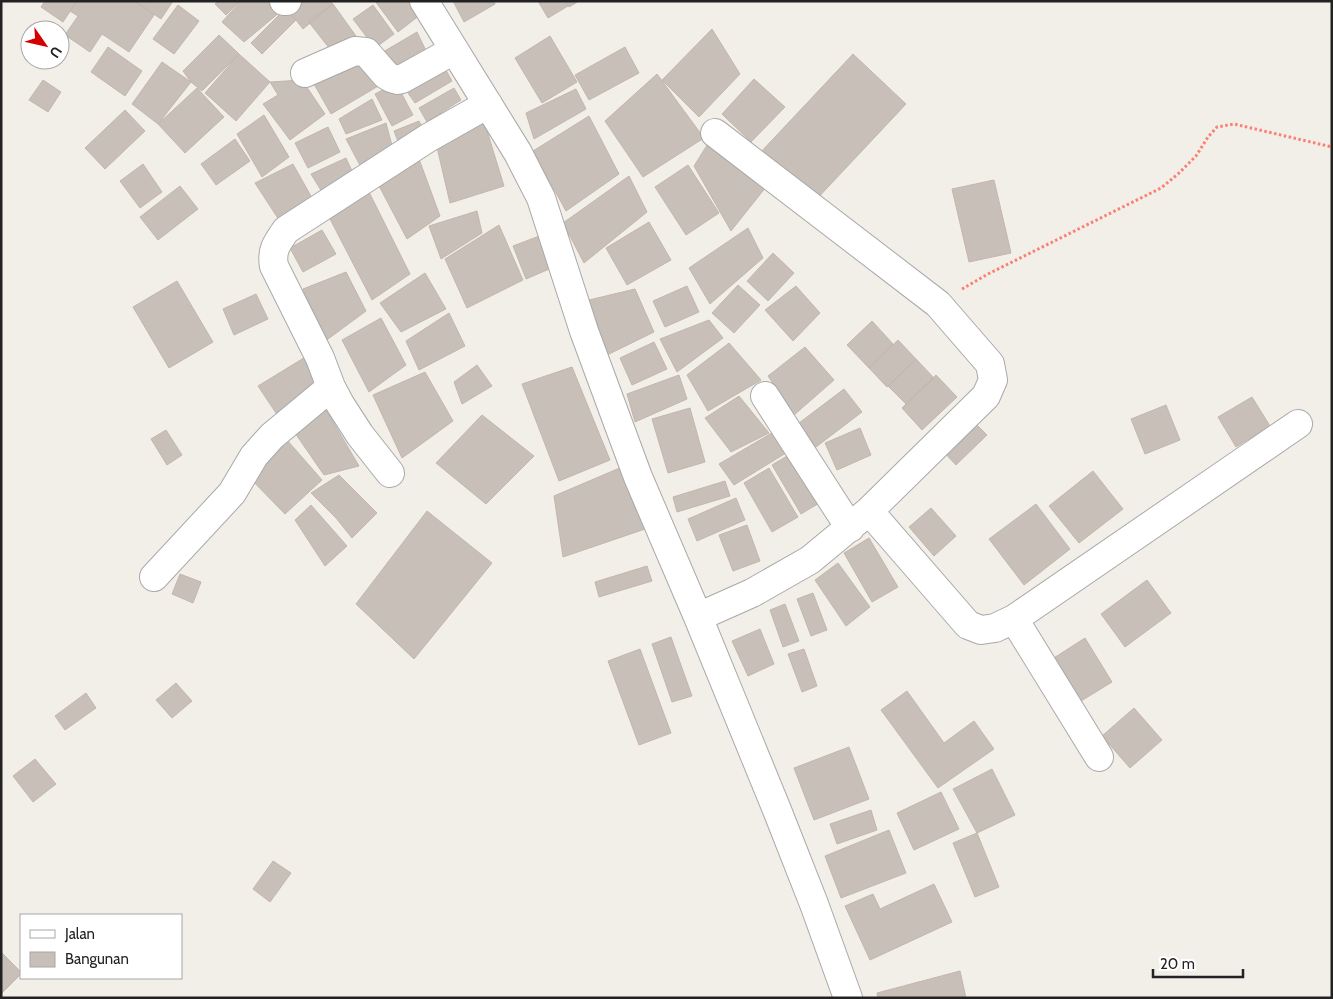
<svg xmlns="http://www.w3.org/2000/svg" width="1333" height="999" viewBox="0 0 1333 999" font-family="Cabin,sans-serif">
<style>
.building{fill:#c7bfb8;stroke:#c4b6ab}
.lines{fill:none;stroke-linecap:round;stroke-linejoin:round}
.minor-casing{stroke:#a9a9a9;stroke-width:30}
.path{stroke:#fa8072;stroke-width:3;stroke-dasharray:2.5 2.5;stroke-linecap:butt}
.minor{stroke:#fff;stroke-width:28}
</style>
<rect width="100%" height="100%" fill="#f2efe9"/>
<path class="building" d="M 45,1 L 77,1 L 63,22 L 41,7 Z
M 77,1 L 135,1 L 154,15 L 129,52 L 102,34 L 90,52 L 65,35 L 78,16 L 70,11 Z
M 135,1 L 173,1 L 161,19 Z
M 218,1 L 240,1 L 226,15 L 215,4 Z
M 241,1 L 280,1 L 286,7 L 244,42 L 222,22 Z
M 296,1 L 330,1 L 333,4 L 303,29 L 286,7 Z
M 375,1 L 418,1 L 425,11 L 398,32 Z
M 453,1 L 494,1 L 495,4 L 464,22 Z
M 538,1 L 565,1 L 568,6 L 548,18 Z
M 566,1 L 579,1 L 569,7 Z
M 333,4 L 356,36 L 333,53 L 308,21 Z
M 178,5 L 199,21 L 174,54 L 153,39 Z
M 373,5 L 394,34 L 375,48 L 353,19 Z
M 285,9 L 296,20 L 262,54 L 251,43 Z
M 712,29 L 740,74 L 699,117 L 662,80 Z
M 417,32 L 428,55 L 396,73 L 383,52 Z
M 219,35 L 239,54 L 202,91 L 191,82 L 183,71 Z
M 550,36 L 577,82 L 542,103 L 515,58 Z
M 108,47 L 142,71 L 125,96 L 91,72 Z
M 625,47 L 639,73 L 589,100 L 575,75 Z
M 239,54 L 270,82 L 236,121 L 205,93 Z
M 853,54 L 906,104 L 813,203 L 760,153 Z
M 362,55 L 380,85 L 331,114 L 314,84 Z
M 162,62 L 191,82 L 158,124 L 132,104 Z
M 442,63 L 452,81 L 415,103 L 403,86 Z
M 657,74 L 704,138 L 643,177 L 605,121 Z
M 754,79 L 785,107 L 751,142 L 722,114 Z
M 43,80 L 61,92 L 48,112 L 29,100 Z
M 302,80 L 325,114 L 290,140 L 263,104 L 278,95 L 270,82 Z
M 396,83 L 413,115 L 392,126 L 375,94 Z
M 197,88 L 224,117 L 185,153 L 158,124 Z
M 454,88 L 461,100 L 427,122 L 419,108 Z
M 576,89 L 586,109 L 534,139 L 526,113 Z
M 372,99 L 382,120 L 346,134 L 339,119 Z
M 125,110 L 145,131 L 105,169 L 85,148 Z
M 264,115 L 289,157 L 262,177 L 237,134 Z
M 589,116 L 619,174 L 566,211 L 533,151 Z
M 419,121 L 426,134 L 400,147 L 394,131 Z
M 484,121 L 504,186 L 450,203 L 436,143 Z
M 386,123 L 394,153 L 362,169 L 346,139 Z
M 328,127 L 340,152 L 308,168 L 295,143 Z
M 235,139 L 250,161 L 216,185 L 201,164 Z
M 709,142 L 770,182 L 731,231 L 694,166 Z
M 346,158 L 356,180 L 325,197 L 311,174 Z
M 419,159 L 440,216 L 407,239 L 378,184 Z
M 143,164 L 162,192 L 140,208 L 120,181 Z
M 293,164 L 312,198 L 281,223 L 255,183 Z
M 688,165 L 719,213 L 686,235 L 655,187 Z
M 629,176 L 647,212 L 584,263 L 563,223 Z
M 994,180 L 1011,253 L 969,262 L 952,189 Z
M 180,186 L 198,209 L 158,240 L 140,217 Z
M 369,192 L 410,274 L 372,300 L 330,219 Z
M 477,211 L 482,233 L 441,259 L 429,226 Z
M 649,222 L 671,260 L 627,285 L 606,248 Z
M 499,225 L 523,280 L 467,308 L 445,259 Z
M 748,228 L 763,258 L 710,304 L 689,268 Z
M 322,230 L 336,254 L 303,272 L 290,248 Z
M 542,235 L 554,267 L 526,279 L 513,246 Z
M 773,253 L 794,273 L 768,301 L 747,281 Z
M 346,272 L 366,311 L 324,342 L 303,289 Z
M 425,273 L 446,309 L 401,332 L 380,303 Z
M 177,281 L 213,342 L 169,368 L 133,307 Z
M 738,285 L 760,305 L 734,333 L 712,313 Z
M 687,286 L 699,312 L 665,327 L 653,301 Z
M 796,286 L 820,313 L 793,341 L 765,310 Z
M 635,289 L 654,332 L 605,356 L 589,300 Z
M 256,294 L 268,319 L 234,335 L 223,309 Z
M 449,313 L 465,346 L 419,370 L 406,341 Z
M 381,318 L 406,365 L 369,392 L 342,340 Z
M 709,320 L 723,338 L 677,372 L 660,339 Z
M 872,321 L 893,344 L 869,368 L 847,345 Z
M 898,340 L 916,359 L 887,387 L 869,368 Z
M 654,342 L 667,369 L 632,385 L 620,358 Z
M 729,343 L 761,380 L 708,411 L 687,375 Z
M 805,347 L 834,380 L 794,415 L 768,376 Z
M 307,356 L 323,386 L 278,416 L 258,386 Z
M 916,359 L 934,378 L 906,404 L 888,386 Z
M 477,365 L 492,386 L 462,404 L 454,382 Z
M 572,367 L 610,460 L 559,481 L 522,384 Z
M 425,372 L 453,421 L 402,458 L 373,395 Z
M 679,375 L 687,399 L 635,422 L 627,394 Z
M 936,375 L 957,397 L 922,430 L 902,408 Z
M 844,389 L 862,412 L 816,447 L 799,423 Z
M 739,396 L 769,433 L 731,452 L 705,418 Z
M 1252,397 L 1270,426 L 1236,447 L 1218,417 Z
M 1166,405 L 1180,440 L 1145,454 L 1131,419 Z
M 325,408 L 359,466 L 324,475 L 295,433 Z
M 690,408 L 705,462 L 668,473 L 652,419 Z
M 482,415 L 534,456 L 486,504 L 436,463 Z
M 971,419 L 987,435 L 956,465 L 940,448 Z
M 782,427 L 794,448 L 734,485 L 719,464 Z
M 860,428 L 871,455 L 837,470 L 825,443 Z
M 166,430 L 182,455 L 167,465 L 151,439 Z
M 287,440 L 322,480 L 285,514 L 245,473 Z
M 797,450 L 826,499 L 801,514 L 772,465 Z
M 622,467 L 648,528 L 563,557 L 554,496 Z
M 769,468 L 798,517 L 772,532 L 744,483 Z
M 1093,471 L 1123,509 L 1079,543 L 1049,506 Z
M 339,475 L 377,513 L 352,538 L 336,518 L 311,493 Z
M 725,481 L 730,496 L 677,512 L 673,497 Z
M 736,498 L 745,520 L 697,541 L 688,519 Z
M 1036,504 L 1070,549 L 1024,585 L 989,539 Z
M 311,505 L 347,546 L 325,566 L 295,520 Z
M 931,508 L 956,536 L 934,556 L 909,527 Z
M 427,511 L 492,563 L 414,659 L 356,604 Z
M 747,525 L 760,561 L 733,571 L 719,535 Z
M 869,538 L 898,587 L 872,602 L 844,553 Z
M 838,563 L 870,607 L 846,626 L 815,580 Z
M 647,566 L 652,581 L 599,597 L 595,582 Z
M 180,574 L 201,582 L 193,603 L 172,594 Z
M 1147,580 L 1171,613 L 1125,647 L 1101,614 Z
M 813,593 L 827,630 L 811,636 L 797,599 Z
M 785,604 L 799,641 L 783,647 L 770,610 Z
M 760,629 L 774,664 L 748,676 L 732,641 Z
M 671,637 L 692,696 L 672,702 L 652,644 Z
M 1085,638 L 1112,682 L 1073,706 L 1046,663 Z
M 640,649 L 671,733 L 639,745 L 608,661 Z
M 804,649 L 817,686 L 802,692 L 788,654 Z
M 176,683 L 192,701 L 172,718 L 156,700 Z
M 907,691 L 944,743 L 974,721 L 994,749 L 938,788 L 881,710 Z
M 86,693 L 96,708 L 65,730 L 55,716 Z
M 1134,708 L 1162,740 L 1130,768 L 1102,736 Z
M 849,747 L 869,799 L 814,820 L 794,768 Z
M 35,759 L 56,784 L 33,802 L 13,776 Z
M 992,769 L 1015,815 L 977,833 L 953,789 Z
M 941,792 L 959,829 L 914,850 L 897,813 Z
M 871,810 L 877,830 L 837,844 L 830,824 Z
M 889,830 L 906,873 L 841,898 L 825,856 Z
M 977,833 L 999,887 L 975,897 L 953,843 Z
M 273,861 L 291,873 L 270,902 L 253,889 Z
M 934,884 L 952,922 L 870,960 L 845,906 L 873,894 L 880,909 Z
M 1,952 L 21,972 L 21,974 L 1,994 Z
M 960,971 L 966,998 L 878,998 L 877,993 Z"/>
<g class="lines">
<g class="minor-casing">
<path id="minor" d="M 284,1 L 287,1
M 424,1 L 518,153 L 541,198 L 584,331 L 638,477 L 698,617 L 777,810 L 814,904 L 848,998
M 305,73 L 355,51 L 366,52 L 386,75 L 391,78 L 398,80 L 402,79 L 454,50
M 765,396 L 850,528
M 390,473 L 360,435 L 340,404 L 331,387 L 320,358 L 274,266 C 271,250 277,243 286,230 L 428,138 L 488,104
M 869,511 L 968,625 L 981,630 L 995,628 L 1014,619 L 1298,424
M 154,577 L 232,493 L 254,456 L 272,436 L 331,387
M 698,617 L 752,593 L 810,560 L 869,511 L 986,396 L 993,380 L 990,364 L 938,304 L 715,133
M 1014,619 L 1099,757"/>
</g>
<path class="path" d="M 962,289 L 988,274 L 1161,188 L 1178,174 L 1196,156 L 1208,137 L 1217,127 L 1234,124 L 1332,147"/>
<use href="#minor" class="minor"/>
</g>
<rect width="1333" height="999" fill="none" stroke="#222222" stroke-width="5"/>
<rect x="20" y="914" width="162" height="65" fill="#ffffff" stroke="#a7a7a7"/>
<rect x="30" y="930" width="25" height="8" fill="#ffffff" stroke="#a7a7a7"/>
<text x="65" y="939" font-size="15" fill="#222222">Jalan</text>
<rect x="30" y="952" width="25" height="15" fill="#c7bfb8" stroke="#a7a7a7"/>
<text x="65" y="964" font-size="15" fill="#222222">Bangunan</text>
<g transform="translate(45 45) rotate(124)"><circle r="24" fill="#ffffff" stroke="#a7a7a7"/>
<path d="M0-4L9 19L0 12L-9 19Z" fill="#d40000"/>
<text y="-8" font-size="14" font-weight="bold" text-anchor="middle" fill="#222222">U</text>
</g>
<path d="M1153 969v8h90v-8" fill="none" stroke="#222222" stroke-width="2.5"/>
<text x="1160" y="969" font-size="15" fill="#222222" stroke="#ffffff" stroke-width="4" paint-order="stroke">20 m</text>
</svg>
